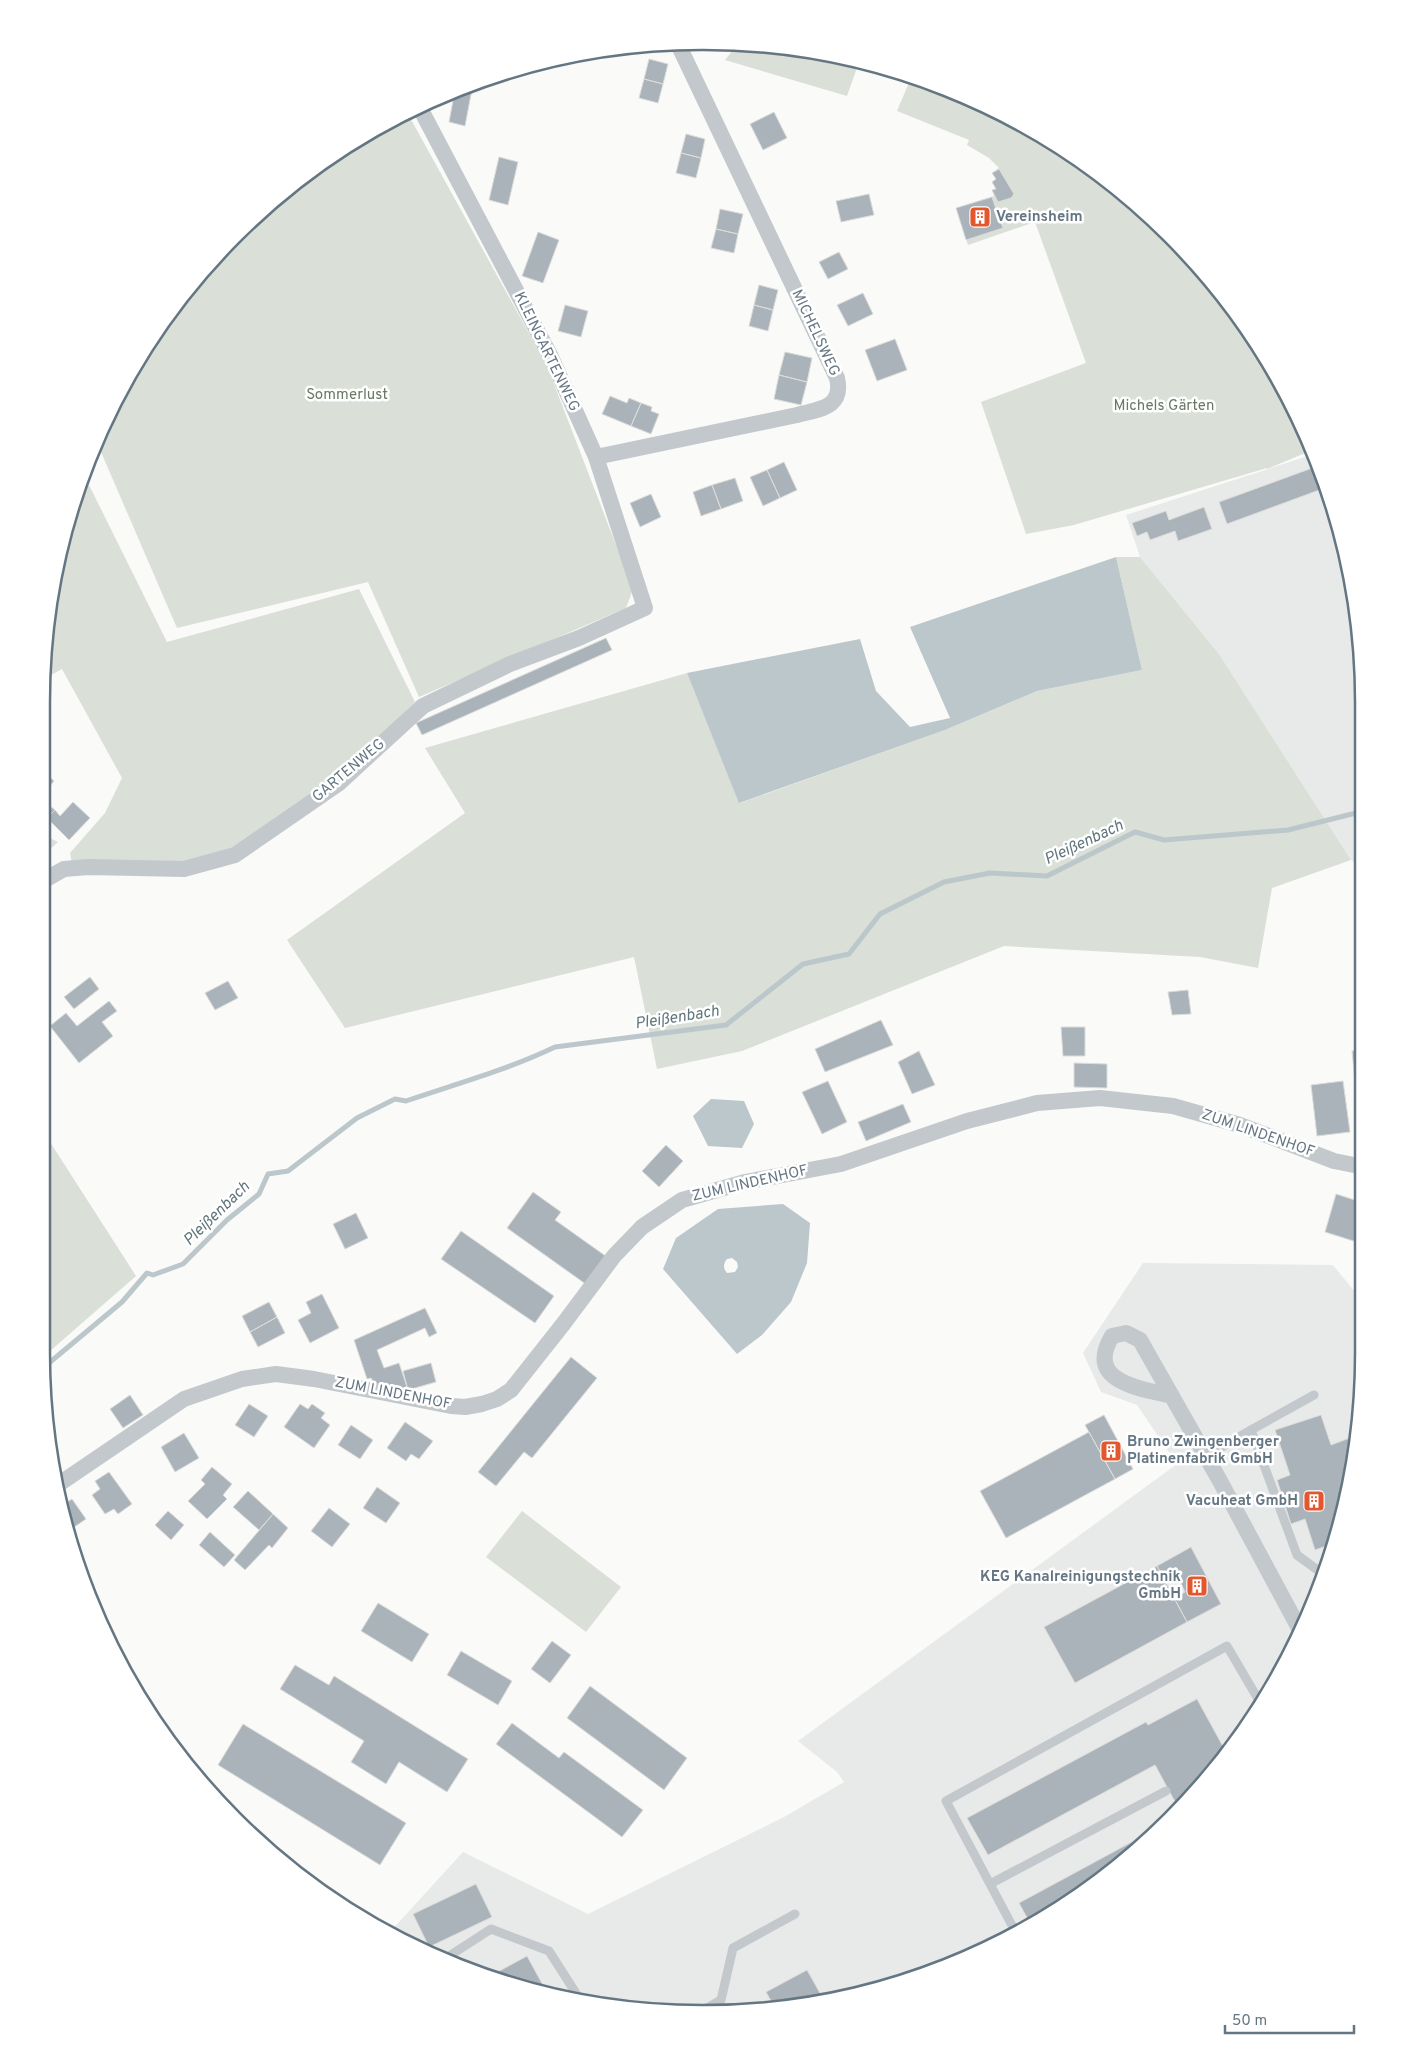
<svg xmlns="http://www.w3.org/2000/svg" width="1405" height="2055" viewBox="0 0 1405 2055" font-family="Overpass,sans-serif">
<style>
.built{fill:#e8e9e9}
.green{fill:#dadfd7}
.water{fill:#bbc7cb;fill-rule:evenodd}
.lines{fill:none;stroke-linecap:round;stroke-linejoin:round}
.stream{stroke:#bbc7cb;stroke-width:5}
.building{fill:#aab3b9;stroke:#dcdcda}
.service{stroke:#c3c8cc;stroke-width:9}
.minor{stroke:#c3c8cc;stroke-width:16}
.labels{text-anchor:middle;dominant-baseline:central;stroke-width:5;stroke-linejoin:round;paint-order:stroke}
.poi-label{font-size:15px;font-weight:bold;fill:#657683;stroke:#fff;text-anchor:start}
.street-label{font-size:15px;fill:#657683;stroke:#fff}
.park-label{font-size:15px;fill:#687a64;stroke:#fff}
.water-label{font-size:16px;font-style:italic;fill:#60757c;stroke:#fff}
.rim{fill:none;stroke:#657683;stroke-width:2.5}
</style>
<rect width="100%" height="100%" fill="#fafaf8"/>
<path class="built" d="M 1311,455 L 1351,574 L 1364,703 L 1364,867 L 1351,860 L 1219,654 L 1140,557 L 1126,515 Z
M 1143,1263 L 1333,1265 L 1364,1303 L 1364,1353 L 1351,1482 L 1313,1606 L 1252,1720 L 1170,1820 L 1070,1902 L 995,1945 L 831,2001 L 745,2012 L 616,2008 L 449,1963 L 389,1933 L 463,1852 L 588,1914 L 784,1817 L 844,1782 L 837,1772 L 798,1741 L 1177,1464 L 1137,1405 L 1101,1392 L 1083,1353 Z"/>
<path class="green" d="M 737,45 L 832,54 L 859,62 L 847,96 L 725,60 Z
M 911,78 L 956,92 L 1070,153 L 1170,235 L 1227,300 L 1295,410 L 1310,451 L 1267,469 L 1267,468 L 1074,525 L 1026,534 L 981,402 L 1086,363 L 1035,222 L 968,245 L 956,208 L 994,196 L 992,190 L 996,189 L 992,182 L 996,179 L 992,173 L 999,168 L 989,158 L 967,145 L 969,140 L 897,111 Z
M 408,114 L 547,366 L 633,589 L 626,608 L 419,697 L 368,582 L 177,628 L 98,445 L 110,410 L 178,300 L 235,235 L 335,153 Z
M 86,479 L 167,642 L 359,589 L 415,702 L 336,780 L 229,853 L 180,865 L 72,863 L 70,853 L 105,813 L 122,778 L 62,669 L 44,679 L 54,574 Z
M 1116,557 L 1140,557 L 1219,654 L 1351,860 L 1272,888 L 1258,968 L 1200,957 L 1004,946 L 742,1051 L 657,1069 L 634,957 L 345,1028 L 287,940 L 465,813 L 425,748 L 687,673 L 740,803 L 945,730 L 1037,691 L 1142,670 Z
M 41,834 L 58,842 L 41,857 Z
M 41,1128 L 136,1276 L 42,1358 L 41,1352 Z
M 522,1511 L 621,1587 L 586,1632 L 486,1557 Z"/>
<path class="water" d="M 1116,557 L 1142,670 L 1037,691 L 945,730 L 739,803 L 687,673 L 860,639 L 876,691 L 910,727 L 950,718 L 910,627 Z
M 711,1099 L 744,1101 L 754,1124 L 742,1148 L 708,1146 L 693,1116 Z
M 783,1204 L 810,1223 L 807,1263 L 791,1302 L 762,1335 L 737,1354 L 663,1269 L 676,1238 L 718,1209 ZM 732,1258 L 737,1262 L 738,1267 L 735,1272 L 727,1273 C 723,1268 723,1264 727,1259 Z"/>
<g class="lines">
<path class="stream" d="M 43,1368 L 122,1302 L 147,1273 L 153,1275 L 183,1264 L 227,1220 L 259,1194 L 268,1174 L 288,1171 L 357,1118 L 395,1099 L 406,1101 C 456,1084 507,1070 555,1047 L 726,1025 L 803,964 L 849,954 L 880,914 L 944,882 L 990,873 L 1047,876 L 1135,832 L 1164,840 L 1288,830 L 1364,811"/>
</g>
<path class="building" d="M 649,59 L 668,64 L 663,84 L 644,79 Z
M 644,79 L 663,84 L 658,103 L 639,98 Z
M 473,84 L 465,126 L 449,122 L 455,90 Z
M 774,112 L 787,138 L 763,150 L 750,124 Z
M 686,134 L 705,139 L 701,158 L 681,153 Z
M 681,153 L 701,158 L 696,178 L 676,173 Z
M 499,157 L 518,162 L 508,205 L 489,200 Z
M 999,169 L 1014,194 L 1011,198 L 998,202 L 992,190 L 996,189 L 992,182 L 996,179 L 992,173 Z
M 869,194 L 874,215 L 841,222 L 836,201 Z
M 992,197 L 998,215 L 1001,214 L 1002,219 L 1000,220 L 1003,228 L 966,240 L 956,208 Z
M 720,209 L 743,214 L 738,234 L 716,229 Z
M 716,229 L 738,234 L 734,253 L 711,248 Z
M 538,232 L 559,240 L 543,283 L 522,276 Z
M 839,252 L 848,269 L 828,279 L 819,262 Z
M 759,285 L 778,290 L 773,310 L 754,305 Z
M 863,293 L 873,314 L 848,326 L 837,305 Z
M 565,305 L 588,311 L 581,337 L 558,331 Z
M 754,305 L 773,310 L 768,331 L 749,326 Z
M 895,339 L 907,370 L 877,381 L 865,350 Z
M 785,352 L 812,358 L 807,382 L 779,375 Z
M 779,375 L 807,382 L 801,405 L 774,399 Z
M 610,396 L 627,403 L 629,398 L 641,403 L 631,426 L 602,414 Z
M 641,403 L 652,407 L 651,411 L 659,414 L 651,434 L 631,426 Z
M 784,462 L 797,490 L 780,498 L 767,470 Z
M 1315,467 L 1322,489 L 1227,524 L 1219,502 Z
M 767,470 L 780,498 L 763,506 L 750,477 Z
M 735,478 L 743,501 L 721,509 L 712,485 Z
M 712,485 L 721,509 L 701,516 L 693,492 Z
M 651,494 L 661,517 L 640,527 L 630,503 Z
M 1204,507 L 1212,529 L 1178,541 L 1175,531 L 1150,540 L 1147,532 L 1137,536 L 1132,523 L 1166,511 L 1169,520 Z
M 606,638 L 612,650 L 422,735 L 416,723 Z
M 41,769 L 54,781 L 41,797 Z
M 41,799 L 55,810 L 47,818 L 41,813 Z
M 73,802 L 90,818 L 69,840 L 47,818 L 55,810 L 60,816 Z
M 90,977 L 99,989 L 74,1009 L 64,997 Z
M 228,981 L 238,998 L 215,1010 L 205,993 Z
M 1188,990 L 1191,1014 L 1172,1015 L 1168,992 Z
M 109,1001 L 117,1011 L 102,1022 L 113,1036 L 79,1063 L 50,1026 L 66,1013 L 77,1026 Z
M 881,1020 L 893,1045 L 825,1072 L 815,1049 Z
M 1061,1027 L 1085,1027 L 1085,1056 L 1063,1056 Z
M 1364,1050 L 1364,1080 L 1355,1081 L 1352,1051 Z
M 919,1051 L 935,1085 L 912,1094 L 898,1062 Z
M 1074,1063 L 1107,1064 L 1107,1088 L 1074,1087 Z
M 828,1081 L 847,1122 L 822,1134 L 802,1092 Z
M 1343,1081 L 1350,1132 L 1317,1136 L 1311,1085 Z
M 903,1104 L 911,1122 L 866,1141 L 858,1122 Z
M 666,1145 L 683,1161 L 659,1187 L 642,1171 Z
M 533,1192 L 561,1212 L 555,1220 L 607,1257 L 587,1285 L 507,1228 Z
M 1336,1194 L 1361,1202 L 1357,1214 L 1364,1216 L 1363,1244 L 1325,1232 Z
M 356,1213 L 368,1238 L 345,1249 L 333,1224 Z
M 461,1231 L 554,1296 L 535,1323 L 441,1259 Z
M 322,1294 L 339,1328 L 310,1343 L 298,1320 L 311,1313 L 306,1302 Z
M 269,1302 L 277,1317 L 250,1332 L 242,1316 Z
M 425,1308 L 437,1333 L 429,1337 L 425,1328 L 377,1350 L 384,1368 L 399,1363 L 408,1390 L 376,1387 L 371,1378 L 367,1379 L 354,1340 Z
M 277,1317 L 285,1333 L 258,1347 L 250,1332 Z
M 571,1357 L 597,1378 L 532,1458 L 524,1452 L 496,1486 L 478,1472 Z
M 431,1363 L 436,1382 L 408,1390 L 403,1371 Z
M 130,1395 L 143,1415 L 123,1428 L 110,1409 Z
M 249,1404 L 268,1416 L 254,1437 L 235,1425 Z
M 300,1404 L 308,1409 L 312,1404 L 325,1413 L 321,1418 L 330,1425 L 314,1448 L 284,1427 Z
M 1104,1415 L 1133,1469 L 1115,1479 L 1085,1425 Z
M 1321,1415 L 1331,1445 L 1355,1436 L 1351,1482 L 1332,1544 L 1315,1550 L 1305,1519 L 1291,1524 L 1277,1480 L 1290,1475 L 1275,1430 Z
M 405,1422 L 433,1441 L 419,1459 L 411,1454 L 406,1461 L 387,1448 Z
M 351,1425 L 373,1440 L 360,1459 L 338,1445 Z
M 1089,1432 L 1115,1479 L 1006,1538 L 980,1491 Z
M 184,1433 L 199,1458 L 175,1472 L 161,1447 Z
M 212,1467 L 232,1484 L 223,1495 L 227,1499 L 207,1519 L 188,1501 L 205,1484 L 201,1480 Z
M 109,1472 L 132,1504 L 118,1514 L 114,1509 L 105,1514 L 92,1495 L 100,1489 L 95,1481 Z
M 377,1487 L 400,1503 L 386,1523 L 363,1508 Z
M 248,1491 L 273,1514 L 259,1530 L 233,1507 Z
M 72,1499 L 86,1519 L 67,1532 L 61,1506 Z
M 329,1508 L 350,1524 L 332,1547 L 311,1531 Z
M 168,1511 L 184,1525 L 171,1540 L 155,1525 Z
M 273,1514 L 288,1528 L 272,1548 L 269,1545 L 245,1570 L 234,1560 Z
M 210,1532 L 235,1555 L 224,1567 L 199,1545 Z
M 1191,1547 L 1221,1604 L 1187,1622 L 1174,1598 L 1185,1592 L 1178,1577 L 1173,1580 L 1171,1576 L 1164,1580 L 1157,1566 Z
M 1157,1566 L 1187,1622 L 1075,1683 L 1044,1627 Z
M 378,1603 L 429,1634 L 412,1662 L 361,1631 Z
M 552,1641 L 571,1655 L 550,1683 L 531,1669 Z
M 461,1651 L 512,1681 L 498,1705 L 447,1675 Z
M 295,1665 L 329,1685 L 334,1676 L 468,1759 L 447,1792 L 399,1762 L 386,1784 L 351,1762 L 364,1741 L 280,1689 Z
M 590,1686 L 687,1758 L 664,1790 L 567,1718 Z
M 1197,1699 L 1226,1752 L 1179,1809 L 1155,1765 L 988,1855 L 967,1818 L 1146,1722 L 1148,1725 Z
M 512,1723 L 559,1758 L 564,1752 L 643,1810 L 622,1837 L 496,1744 Z
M 243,1724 L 406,1823 L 380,1865 L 218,1765 Z
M 1165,1824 L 1070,1902 L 1031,1925 L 1019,1903 Z
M 476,1884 L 492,1917 L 429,1947 L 413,1914 Z
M 527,1956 L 545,1989 L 492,1975 Z
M 807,1970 L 825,2002 L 775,2008 L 766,1992 Z"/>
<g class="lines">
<path class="service" d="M 1251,1430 L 1314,1395
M 1215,1451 L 1251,1430 L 1297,1555 L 1323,1574
M 990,1884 L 1166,1791
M 1016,1933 L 946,1801 L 1227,1646 L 1261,1704
M 443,1960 L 491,1929 L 549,1951 L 579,1998
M 702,2011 L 721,2000 L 733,1948 L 795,1914"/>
<path class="minor" d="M 596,457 L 797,415 C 819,409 844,408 837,378 L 678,44
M 41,882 L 64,869 L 88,867 L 184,869 L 235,855 L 338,784 L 423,706 L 510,664 L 579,638 L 645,608 L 596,457 L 551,357 L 420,108
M 1172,1396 C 1139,1388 1085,1382 1112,1336 L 1126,1333 L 1140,1340 L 1220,1481 L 1300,1630
M 59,1484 L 184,1399 L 242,1379 L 276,1374 L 314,1379 L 451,1406 L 465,1407 L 482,1404 L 497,1399 L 511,1390 L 564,1323 L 614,1256 L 642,1227 L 682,1200 L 745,1182 L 841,1164 L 967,1121 L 1037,1103 L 1100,1098 L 1173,1106 L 1240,1125 L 1334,1161 L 1364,1167"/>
</g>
<defs>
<g id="building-square" transform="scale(1.125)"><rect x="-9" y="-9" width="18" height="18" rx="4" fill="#e4572e" stroke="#fff"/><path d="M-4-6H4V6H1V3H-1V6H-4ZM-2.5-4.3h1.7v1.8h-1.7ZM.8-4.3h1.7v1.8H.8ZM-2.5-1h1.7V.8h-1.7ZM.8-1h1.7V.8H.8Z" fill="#fff"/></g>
</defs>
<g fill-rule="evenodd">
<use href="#building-square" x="980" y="217"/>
<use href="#building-square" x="1111" y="1451"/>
<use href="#building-square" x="1314" y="1501"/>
<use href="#building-square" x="1197" y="1586"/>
</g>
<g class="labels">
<g class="poi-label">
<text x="996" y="217">Vereinsheim</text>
<text x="1127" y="1442">Bruno Zwingenberger<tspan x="1127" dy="17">Platinenfabrik GmbH</tspan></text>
<text x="1298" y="1501" text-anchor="end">Vacuheat GmbH</text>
<text x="1181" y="1577" text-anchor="end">KEG Kanalreinigungstechnik<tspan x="1181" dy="17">GmbH</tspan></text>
</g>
<g class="street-label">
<text transform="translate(815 333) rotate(65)">MICHELSWEG</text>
<text transform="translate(546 352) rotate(64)">KLEINGARTENWEG</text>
<text transform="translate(349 771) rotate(-40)">GARTENWEG</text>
<text transform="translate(1258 1134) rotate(19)">ZUM LINDENHOF</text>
<text transform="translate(750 1184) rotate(-13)">ZUM LINDENHOF</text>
<text transform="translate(393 1394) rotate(11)">ZUM LINDENHOF</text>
</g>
<g class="park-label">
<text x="347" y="395">Sommerlust</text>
<text x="1164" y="406">Michels Gärten</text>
</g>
<g class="water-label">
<text transform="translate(1084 843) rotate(-25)">Pleißenbach</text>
<text transform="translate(677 1018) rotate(-9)">Pleißenbach</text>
<text transform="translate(217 1214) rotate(-44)">Pleißenbach</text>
</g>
</g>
<path d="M0 0H1405V2055H0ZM702 50H703A652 652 0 0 1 1355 702V1353A652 652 0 0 1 703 2005H702A652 652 0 0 1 50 1353V702A652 652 0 0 1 702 50Z" fill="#fff" fill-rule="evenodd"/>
<path class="rim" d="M702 50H703A652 652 0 0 1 1355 702V1353A652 652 0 0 1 703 2005H702A652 652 0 0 1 50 1353V702A652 652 0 0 1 702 50Z"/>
<path d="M1225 2025v8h129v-8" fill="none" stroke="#657683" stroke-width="2.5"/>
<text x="1232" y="2025" font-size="15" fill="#657683" stroke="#ffffff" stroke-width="4" paint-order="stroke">50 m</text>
</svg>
